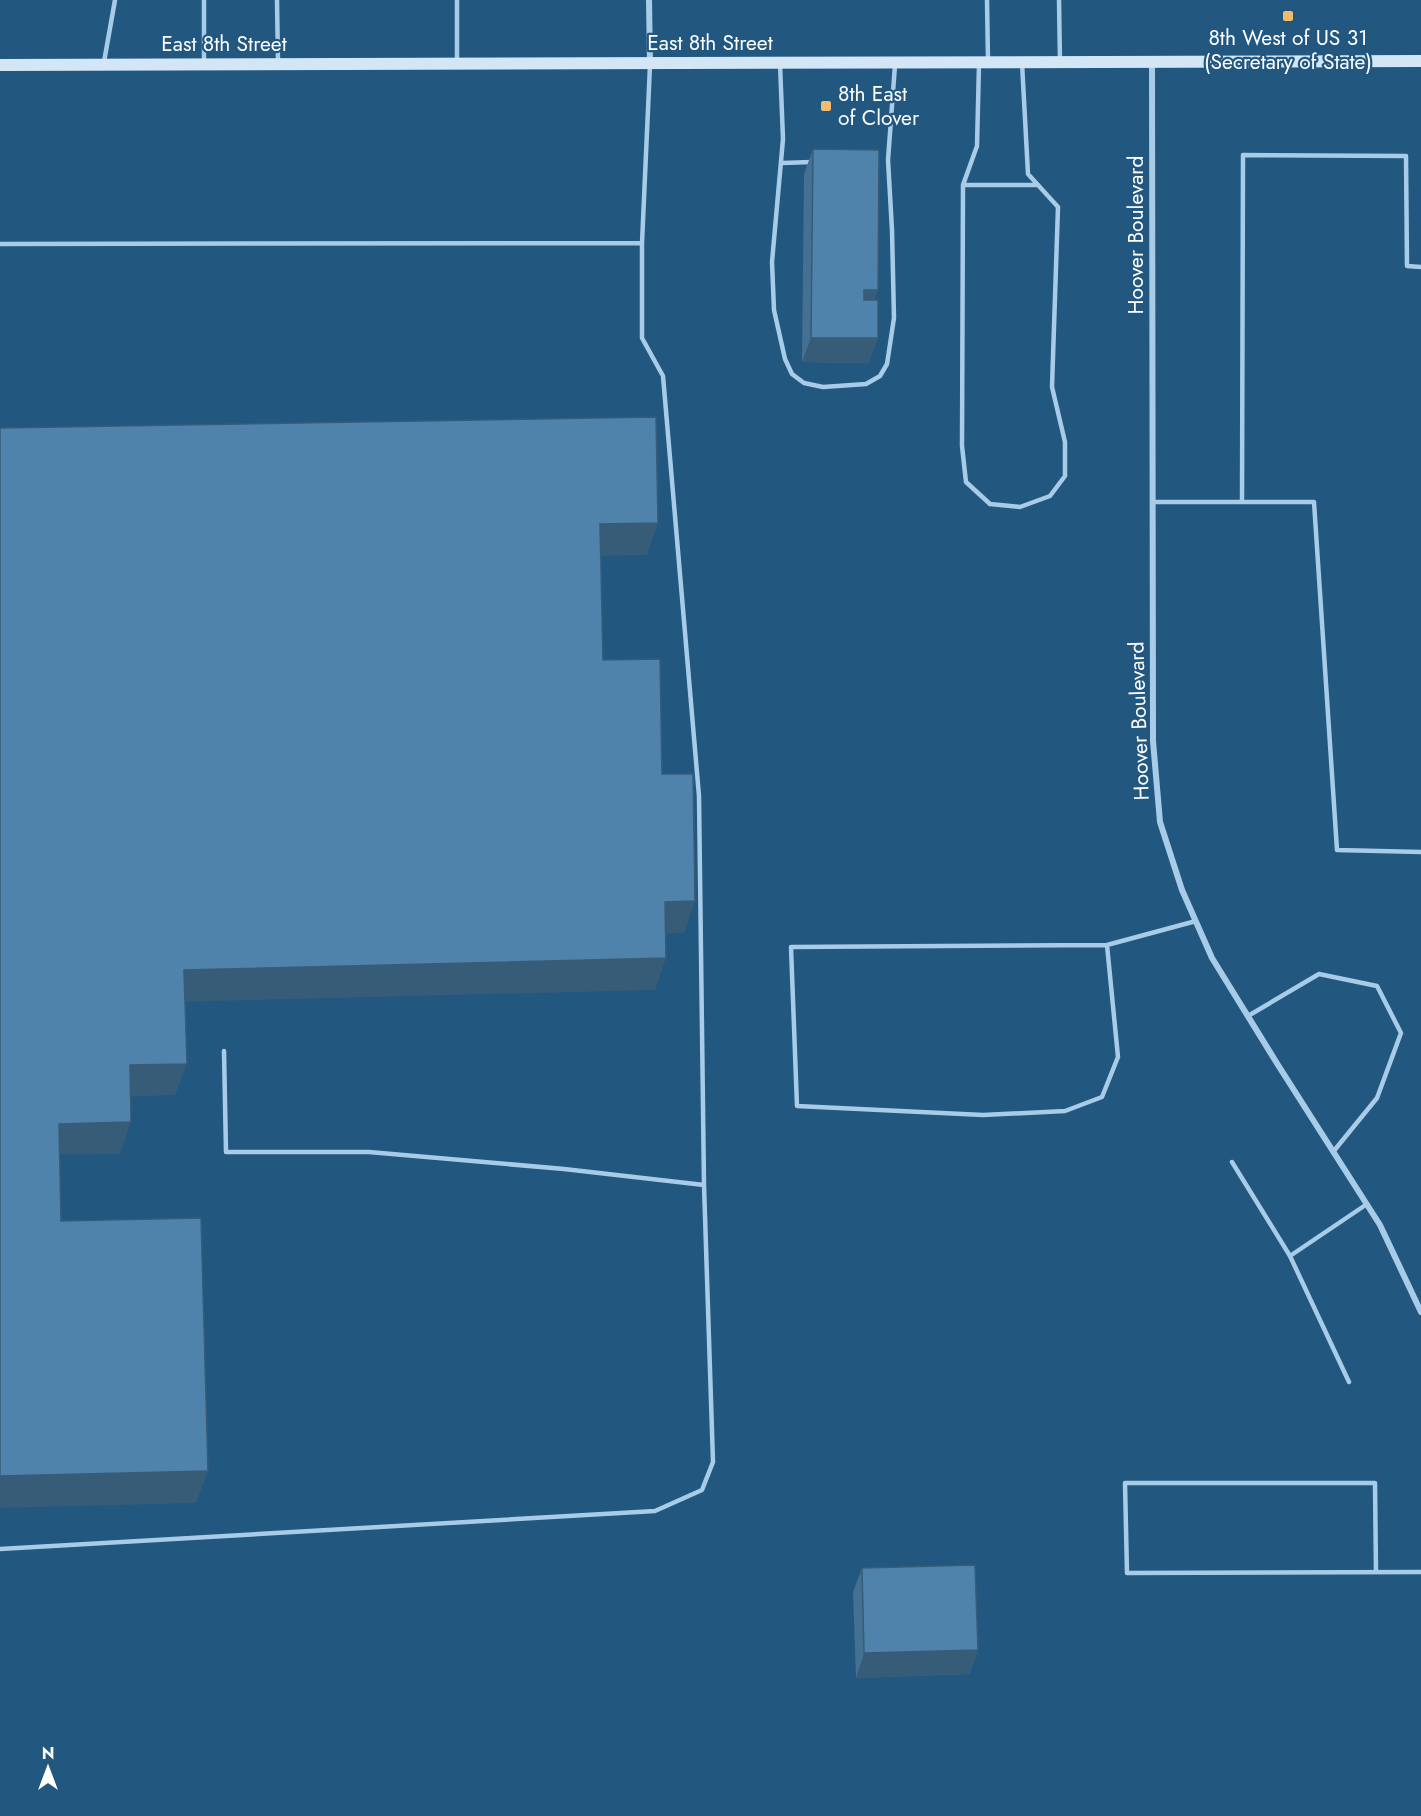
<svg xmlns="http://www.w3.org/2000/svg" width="1421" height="1816" viewBox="0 0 1421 1816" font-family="Jost,sans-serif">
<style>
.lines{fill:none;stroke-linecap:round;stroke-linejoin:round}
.lane{stroke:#a8cce7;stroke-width:4.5}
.street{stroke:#a8cce7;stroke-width:6}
.secondary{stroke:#d2e6f6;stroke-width:12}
.wall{fill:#447193}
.shaded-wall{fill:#375c78}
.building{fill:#4f83ab;stroke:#375c78;stroke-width:1.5}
.poi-dot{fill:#f3bb6a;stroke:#225780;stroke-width:2}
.labels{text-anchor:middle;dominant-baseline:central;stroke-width:4.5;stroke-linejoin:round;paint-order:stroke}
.poi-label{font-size:21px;fill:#fff;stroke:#225780}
.street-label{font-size:21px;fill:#fff;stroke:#225780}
</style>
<rect width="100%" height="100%" fill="#225780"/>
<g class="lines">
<path class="lane" d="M 204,0 L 204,64
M 277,0 L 278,63
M 457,0 L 457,63
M 987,0 L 988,60
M 1059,0 L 1060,62
M 104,62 L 115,0
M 780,64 L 783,139 L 772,262 L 774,310 L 785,359 L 792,374 L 804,383 L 823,387 L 866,384 L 880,376 L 887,364 L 894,318 L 892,230 L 888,160 L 895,65
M 979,64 L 977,146 L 963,185 L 962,446 L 966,482 L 990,504 L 1020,507 L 1050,496 L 1065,476 L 1065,442 L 1052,387 L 1058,207 L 1028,174 L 1022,63
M 782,163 L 812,162
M 963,185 L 1038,185
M 0,244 L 642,243
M 1153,502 L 1314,502 L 1337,850 L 1421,852
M 1242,502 L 1243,155 L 1406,156 L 1407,266 L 1421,267
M 1107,945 L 1118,1057 L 1102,1097 L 1065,1111 L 983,1115 L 797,1106 L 791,947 L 1107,945 L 1196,921
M 1248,1016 L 1319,974 L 1377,986 L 1401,1033 L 1377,1098 L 1333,1152
M 224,1051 L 226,1152 L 369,1152 L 564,1169 L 704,1185 L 699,796 L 663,376 L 642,338 L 642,243 L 650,65
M 1232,1162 L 1290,1256 L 1367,1204
M 1290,1256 L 1349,1382
M 0,1549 L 655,1511 L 702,1490 L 713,1462 L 704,1185
M 1376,1572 L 1375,1483 L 1125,1483 L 1127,1573 L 1421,1572"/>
<path class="street" d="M 649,0 L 650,63
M 1152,62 L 1153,741 L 1160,822 L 1182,890 L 1212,958 L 1278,1065 L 1380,1225 L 1421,1312"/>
<path class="secondary" d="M 0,65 L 1421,61"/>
</g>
<path class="wall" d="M 813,149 L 875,300 L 869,363 L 802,362 L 804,174 Z
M 862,1568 L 978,1650 L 969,1674 L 856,1678 L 853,1592 Z"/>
<path class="shaded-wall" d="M 864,290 L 878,290 L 869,314 L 856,314 Z
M 811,338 L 878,338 L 869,363 L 802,362 Z
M 658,523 L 647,555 L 589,556 L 600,524 Z
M 695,901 L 684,933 L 653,934 L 665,902 Z
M 666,958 L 655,990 L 173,1002 L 184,970 Z
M 187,1064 L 175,1095 L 119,1097 L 130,1065 Z
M 131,1122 L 120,1154 L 47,1155 L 59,1124 Z
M 208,1471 L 196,1503 L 0,1508 L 0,1476 Z
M 978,1650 L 969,1674 L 856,1678 L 864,1653 Z"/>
<path class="building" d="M 813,149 L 879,150 L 878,290 L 864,290 L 864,300 L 878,300 L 878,338 L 811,338 Z
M 656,417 L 658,523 L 600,524 L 603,660 L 660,659 L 662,774 L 693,774 L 695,901 L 665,902 L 666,958 L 184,970 L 187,1064 L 130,1065 L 131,1122 L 59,1124 L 61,1221 L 201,1218 L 208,1471 L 0,1476 L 0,428 Z
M 975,1565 L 978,1650 L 864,1653 L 862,1568 Z"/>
<g class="poi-dot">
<rect x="1282" y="10" width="12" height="12" rx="3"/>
<rect x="820" y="100" width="12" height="12" rx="3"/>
</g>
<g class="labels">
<g class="poi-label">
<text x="1288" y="38">8th West of US 31<tspan x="1288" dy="24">(Secretary of State)</tspan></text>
<text x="838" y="94" text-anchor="start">8th East<tspan x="838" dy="24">of Clover</tspan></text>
</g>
<g class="street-label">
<text x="710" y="43">East 8th Street</text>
<text x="224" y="44">East 8th Street</text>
<text transform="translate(1136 235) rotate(-90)">Hoover Boulevard</text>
<text transform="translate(1139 721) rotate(-92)">Hoover Boulevard</text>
</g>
</g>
<g transform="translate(48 1768)" stroke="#225780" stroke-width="4.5" paint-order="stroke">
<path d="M0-4.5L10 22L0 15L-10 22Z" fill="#ffffff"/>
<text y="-9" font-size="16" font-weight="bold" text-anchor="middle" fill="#ffffff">N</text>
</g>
</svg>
